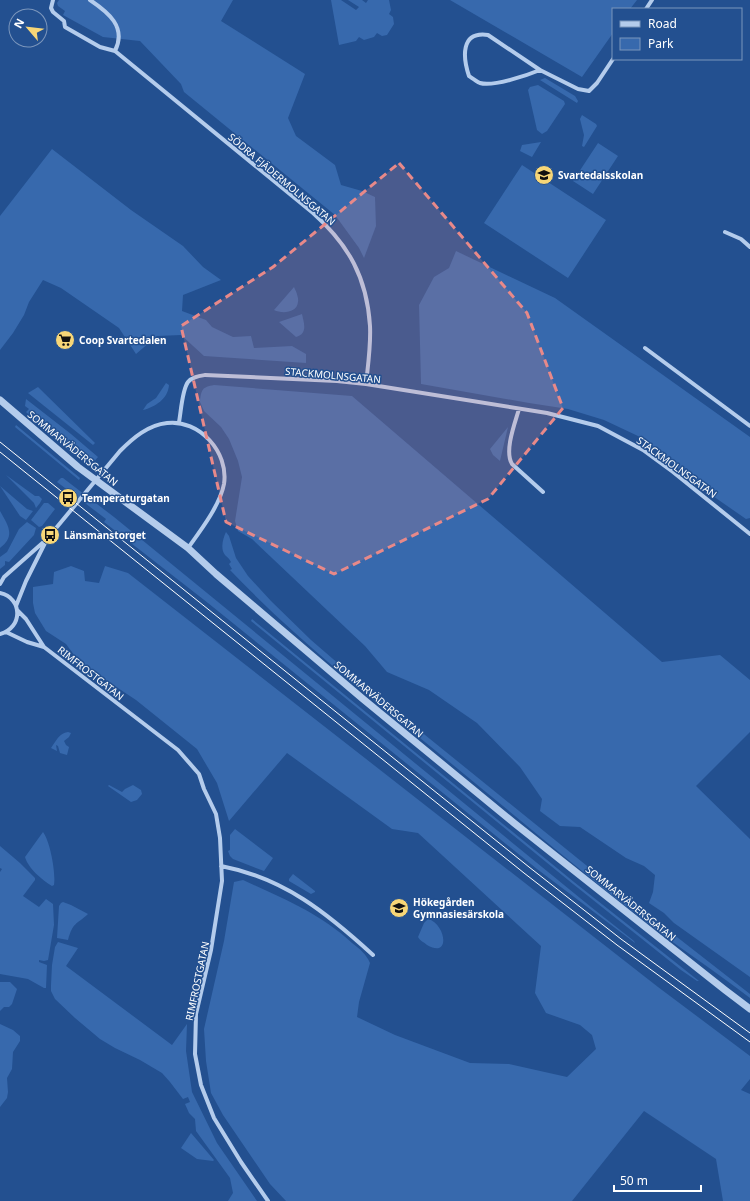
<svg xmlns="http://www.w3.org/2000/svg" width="750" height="1201" viewBox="0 0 750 1201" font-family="'Noto Sans',sans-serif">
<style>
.green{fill:#3769ad}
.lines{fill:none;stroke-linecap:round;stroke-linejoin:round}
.minor{stroke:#b4ccec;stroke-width:4}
.tertiary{stroke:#b4ccec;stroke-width:7}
.tram{stroke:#fff;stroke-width:1}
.marked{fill:#e88989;fill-opacity:0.2;stroke:#e88989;stroke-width:3;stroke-dasharray:8 5;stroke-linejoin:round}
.labels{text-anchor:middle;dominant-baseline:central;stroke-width:3;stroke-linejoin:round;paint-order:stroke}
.poi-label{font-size:10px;font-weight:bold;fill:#fff;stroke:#235090;text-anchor:start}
.street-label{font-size:10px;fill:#fff;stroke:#235090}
</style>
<rect width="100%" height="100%" fill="#235090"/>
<path class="green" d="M 59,0 L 233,0 L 221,21 L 305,74 L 288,118 L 296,136 L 335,165 L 341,185 L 362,191 L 375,197 L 376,226 L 364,258 L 359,248 L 335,215 L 184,92 L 181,84 L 140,41 L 103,37 L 63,15 L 65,11 L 58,6 L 57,3 Z
M 331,0 L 341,0 L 356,10 L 359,7 L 348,0 L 362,0 L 366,3 L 368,0 L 389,0 L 391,10 L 389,14 L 393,17 L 394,24 L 387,35 L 382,36 L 377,33 L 374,37 L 364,40 L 359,37 L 356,41 L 339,45 Z
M 450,0 L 637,0 L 630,9 L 613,9 L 613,33 L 582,77 Z
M 545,78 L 575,96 L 578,101 L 577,103 L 540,80 Z
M 538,85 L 564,101 L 565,104 L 547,131 L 542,134 L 537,130 L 528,90 L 530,87 Z
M 582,115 L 596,124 L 597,126 L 584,147 L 582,146 L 584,135 L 580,119 Z
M 541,142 L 532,157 L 520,151 L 522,145 Z
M 598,143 L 618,156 L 593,194 L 573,181 Z
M 52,149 L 131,210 L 183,246 L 203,267 L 221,280 L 183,295 L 182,311 L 206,320 L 212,327 L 233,337 L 251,336 L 254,348 L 292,346 L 306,354 L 306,363 L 204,356 L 181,335 L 157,336 L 136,354 L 119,328 L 61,288 L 43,280 L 29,302 L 24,315 L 13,333 L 0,350 L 0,216 Z
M 522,165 L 606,220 L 568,278 L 484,223 Z
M 456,251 L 555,298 L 750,437 L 750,518 L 746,519 L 710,494 L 638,436 L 604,420 L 568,409 L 529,403 L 421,384 L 419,305 L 434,277 L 449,268 Z
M 294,287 C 296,291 299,298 298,302 C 297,313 282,314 274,310 Z
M 302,314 C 304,323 308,334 296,337 L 279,322 Z
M 166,383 L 169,385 C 168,399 155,407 143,410 L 147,404 L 156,398 Z
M 214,385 L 352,396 L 662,662 L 720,655 L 750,680 L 750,732 L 696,786 L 750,839 L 750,977 L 674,923 L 664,913 L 649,903 L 653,892 L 655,875 L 644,866 L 626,858 L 580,827 L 560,826 L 540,811 L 542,799 L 520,767 L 477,723 L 429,690 L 387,672 L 365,646 L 252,539 L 238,531 L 235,521 L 242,477 L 238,461 L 229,439 L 221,427 L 204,411 L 200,402 C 201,390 202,387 214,385 Z
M 38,387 L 93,441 L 95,443 L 93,445 L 28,393 Z
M 26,399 L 71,434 L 98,457 L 90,466 L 74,455 L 26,412 L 29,409 L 25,406 Z
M 16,425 L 80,478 L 79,480 L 15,427 Z
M 508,427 L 500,461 L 493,455 L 490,449 Z
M 6,475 L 35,496 L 39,496 L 42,499 L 40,503 L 36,508 L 34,503 Z
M 61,478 L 63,478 L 114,517 L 591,907 L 634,941 L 635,943 L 537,869 L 208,603 L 104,522 L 106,519 L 57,482 Z
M 0,486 L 27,509 L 33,511 L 26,520 L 20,516 Z
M 44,503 L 48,503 L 55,509 L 42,526 L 39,527 L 31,520 Z
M 0,511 C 8,525 16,536 0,548 Z
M 27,522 L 36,528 L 34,535 L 9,562 L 5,561 L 5,565 L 0,569 L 0,557 L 7,552 L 19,529 Z
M 226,532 L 229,536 L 236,558 L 248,576 L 271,601 L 311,640 L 362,684 L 618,891 L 750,994 L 750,998 C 714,970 676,946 641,918 C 566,859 494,798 420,738 C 355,685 289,632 230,570 L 232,569 L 229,564 L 231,562 C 229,558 228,558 225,555 C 220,549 223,538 226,532 Z
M 71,566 L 84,571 L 85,581 L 99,583 L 105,566 L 128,573 L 658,987 L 750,1056 L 750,1079 L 741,1090 L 750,1094 L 750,1201 L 723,1201 L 716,1159 L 644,1111 L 572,1201 L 286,1201 L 270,1184 L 223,1115 L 211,1093 L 206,1061 L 204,1029 L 224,941 L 234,882 L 243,880 C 282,898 320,913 352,943 C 360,949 366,954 370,963 L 359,1002 L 357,1017 L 395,1035 L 470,1063 L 509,1064 L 567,1077 L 596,1049 L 592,1035 L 580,1025 L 546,1013 L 535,993 L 541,946 L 418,833 L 392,829 L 287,753 L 229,821 L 217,783 L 197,749 L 136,700 L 80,663 L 66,644 L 46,631 L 35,613 L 33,603 L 33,587 L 53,584 L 54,572 Z
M 252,619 L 574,882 L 699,981 L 697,981 L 681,970 L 573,884 L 251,621 Z
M 68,732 L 71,733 L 69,737 L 64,741 L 66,745 L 69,747 L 67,755 L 60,753 L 58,746 L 56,745 L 57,751 L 51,748 C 56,741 59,733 68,732 Z
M 109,785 L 122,792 L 125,789 L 133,785 L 141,790 L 142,794 L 137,800 L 131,802 L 108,786 Z
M 235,829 L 273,858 L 264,871 L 233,859 L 230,856 L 228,851 L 230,850 L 230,835 Z
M 43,832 C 50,841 56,873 54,885 L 52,886 C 42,880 28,868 25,857 Z
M 0,846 L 20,863 L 35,878 L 35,880 L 23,896 L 39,907 L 46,899 L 53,904 L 54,925 L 48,960 L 44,961 L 39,960 L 39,962 L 47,965 L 46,988 L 44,988 L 28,979 L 0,974 L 0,872 L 2,869 L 0,868 Z
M 293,874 L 315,891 L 315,892 L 311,894 L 289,881 L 289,879 Z
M 63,902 L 71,905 L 88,914 C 76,925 73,922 68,940 L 57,938 L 59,906 L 61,903 Z
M 428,919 C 446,924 451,959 427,945 C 424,942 420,941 418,937 L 424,923 Z
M 58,942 L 78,948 L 66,966 L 172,1045 L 187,1024 L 186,1051 L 192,1092 L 217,1143 L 257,1201 L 228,1201 L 233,1193 L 230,1178 L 196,1131 L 195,1119 L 189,1113 L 185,1104 L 190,1102 L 188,1097 L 183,1099 L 170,1082 L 162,1073 L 140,1060 L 115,1048 L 100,1039 L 75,1018 L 55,999 L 51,991 L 51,985 L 52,965 L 55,947 Z
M 0,982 L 10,982 L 17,989 L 12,1004 L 9,1007 L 4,1007 L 0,1011 Z
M 0,1024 L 13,1030 L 20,1036 L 20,1041 L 13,1052 L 12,1069 L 7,1078 L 8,1092 L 7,1098 L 0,1107 Z
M 191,1133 L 214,1160 L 213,1161 L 197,1159 L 181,1148 Z"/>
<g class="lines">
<path class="minor" d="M 53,0 L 51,8 L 53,12 L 64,21 L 65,27 L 100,47 L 115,51 L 313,213 C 349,245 367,278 370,326 C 371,345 368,365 366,384
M 90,0 C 108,12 127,27 115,51
M 646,9 L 652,0
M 540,70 C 528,75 493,87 480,83 C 476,81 472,78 469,76 C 463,58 460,31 488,35 L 540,70 L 578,89 L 589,91 L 597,83 L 613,59
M 725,232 L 741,239 L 750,247
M 645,348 L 750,426
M 519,409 C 515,423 504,451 512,464 L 543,492
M 179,422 C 181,412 182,390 188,382 C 192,377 199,376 205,375 L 337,381 L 366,384 L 547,413 L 598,426 L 643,450 L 673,472 L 750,534
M 0,584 L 4,577 L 47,539 L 120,451 C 133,438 148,425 167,423 C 199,419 229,452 224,484 C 220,505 201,530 188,548
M 0,593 C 23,598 23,628 0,634
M 16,606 L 26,581 L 46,541
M 17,610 L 26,619 L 44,647
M 6,632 L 27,642 L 44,647 L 178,750 L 199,774 L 204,789 L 216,814 L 220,838 L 222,881 L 211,950 L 196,1014 L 195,1054 L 201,1085 L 214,1118 L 241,1162 L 268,1201
M 221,866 C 284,878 327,913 373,955"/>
<path class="tertiary" d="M 0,400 L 78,467 L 188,548 L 216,574 L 363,699 L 514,823 L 725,990 L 750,1009"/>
<path class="tram" d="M 0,442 L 529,867 L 621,939 L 750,1033
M 0,452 L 524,873 L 617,945 L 750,1042"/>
</g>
<path class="marked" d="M 399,163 L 527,313 L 563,408 L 488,499 L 334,574 L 226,522 L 181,326 L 273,267 Z"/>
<defs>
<g id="school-disc" transform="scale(1)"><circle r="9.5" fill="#f7d677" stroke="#235090"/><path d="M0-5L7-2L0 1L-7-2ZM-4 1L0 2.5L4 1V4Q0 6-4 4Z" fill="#111"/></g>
<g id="supermarket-disc" transform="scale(1)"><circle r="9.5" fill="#f7d677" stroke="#235090"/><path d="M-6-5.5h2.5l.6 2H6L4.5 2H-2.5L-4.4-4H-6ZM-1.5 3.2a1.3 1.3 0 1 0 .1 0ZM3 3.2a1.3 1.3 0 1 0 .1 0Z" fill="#111"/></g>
<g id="bus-disc" transform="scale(1)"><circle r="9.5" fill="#f7d677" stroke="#235090"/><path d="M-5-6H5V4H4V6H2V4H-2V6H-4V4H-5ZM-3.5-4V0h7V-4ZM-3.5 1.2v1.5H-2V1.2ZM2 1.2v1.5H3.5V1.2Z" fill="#111"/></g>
</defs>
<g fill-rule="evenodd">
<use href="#school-disc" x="544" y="175"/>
<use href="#supermarket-disc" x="65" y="340"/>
<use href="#bus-disc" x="68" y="498"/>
<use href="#bus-disc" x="50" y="535"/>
<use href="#school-disc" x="399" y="908"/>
</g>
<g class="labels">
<g class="poi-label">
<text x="558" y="175">Svartedalsskolan</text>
<text x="79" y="340">Coop Svartedalen</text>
<text x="82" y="498">Temperaturgatan</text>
<text x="64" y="535">Länsmanstorget</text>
<text x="413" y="902">Hökegården<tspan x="413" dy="12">Gymnasiesärskola</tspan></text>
</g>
<g class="street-label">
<text transform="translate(282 179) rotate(40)">SÖDRA FJÄDERMOLNSGATAN</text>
<text transform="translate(333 375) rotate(5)">STACKMOLNSGATAN</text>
<text transform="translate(73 448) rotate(39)">SOMMARVÄDERSGATAN</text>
<text transform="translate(677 467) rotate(36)">STACKMOLNSGATAN</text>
<text transform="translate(91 673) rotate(38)">RIMFROSTGATAN</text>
<text transform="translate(379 699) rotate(40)">SOMMARVÄDERSGATAN</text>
<text transform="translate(631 903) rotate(39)">SOMMARVÄDERSGATAN</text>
<text transform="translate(197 981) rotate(-78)">RIMFROSTGATAN</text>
</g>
</g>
<rect x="612" y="8" width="130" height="52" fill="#235090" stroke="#7b96bc"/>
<rect x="620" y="21" width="20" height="6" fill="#b4ccec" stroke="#7b96bc"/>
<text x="648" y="28" font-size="12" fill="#ffffff">Road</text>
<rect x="620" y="38" width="20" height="12" fill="#3769ad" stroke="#7b96bc"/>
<text x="648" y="48" font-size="12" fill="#ffffff">Park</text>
<g transform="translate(28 28) rotate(298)"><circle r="19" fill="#235090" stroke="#7b96bc"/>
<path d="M0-3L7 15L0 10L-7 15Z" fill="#f7d677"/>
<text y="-6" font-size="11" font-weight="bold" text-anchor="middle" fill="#ffffff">N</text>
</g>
<path d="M614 1185v6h87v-6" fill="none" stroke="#ffffff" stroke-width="2"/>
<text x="620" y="1185" font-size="12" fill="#ffffff" stroke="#235090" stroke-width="3" paint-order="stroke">50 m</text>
</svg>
